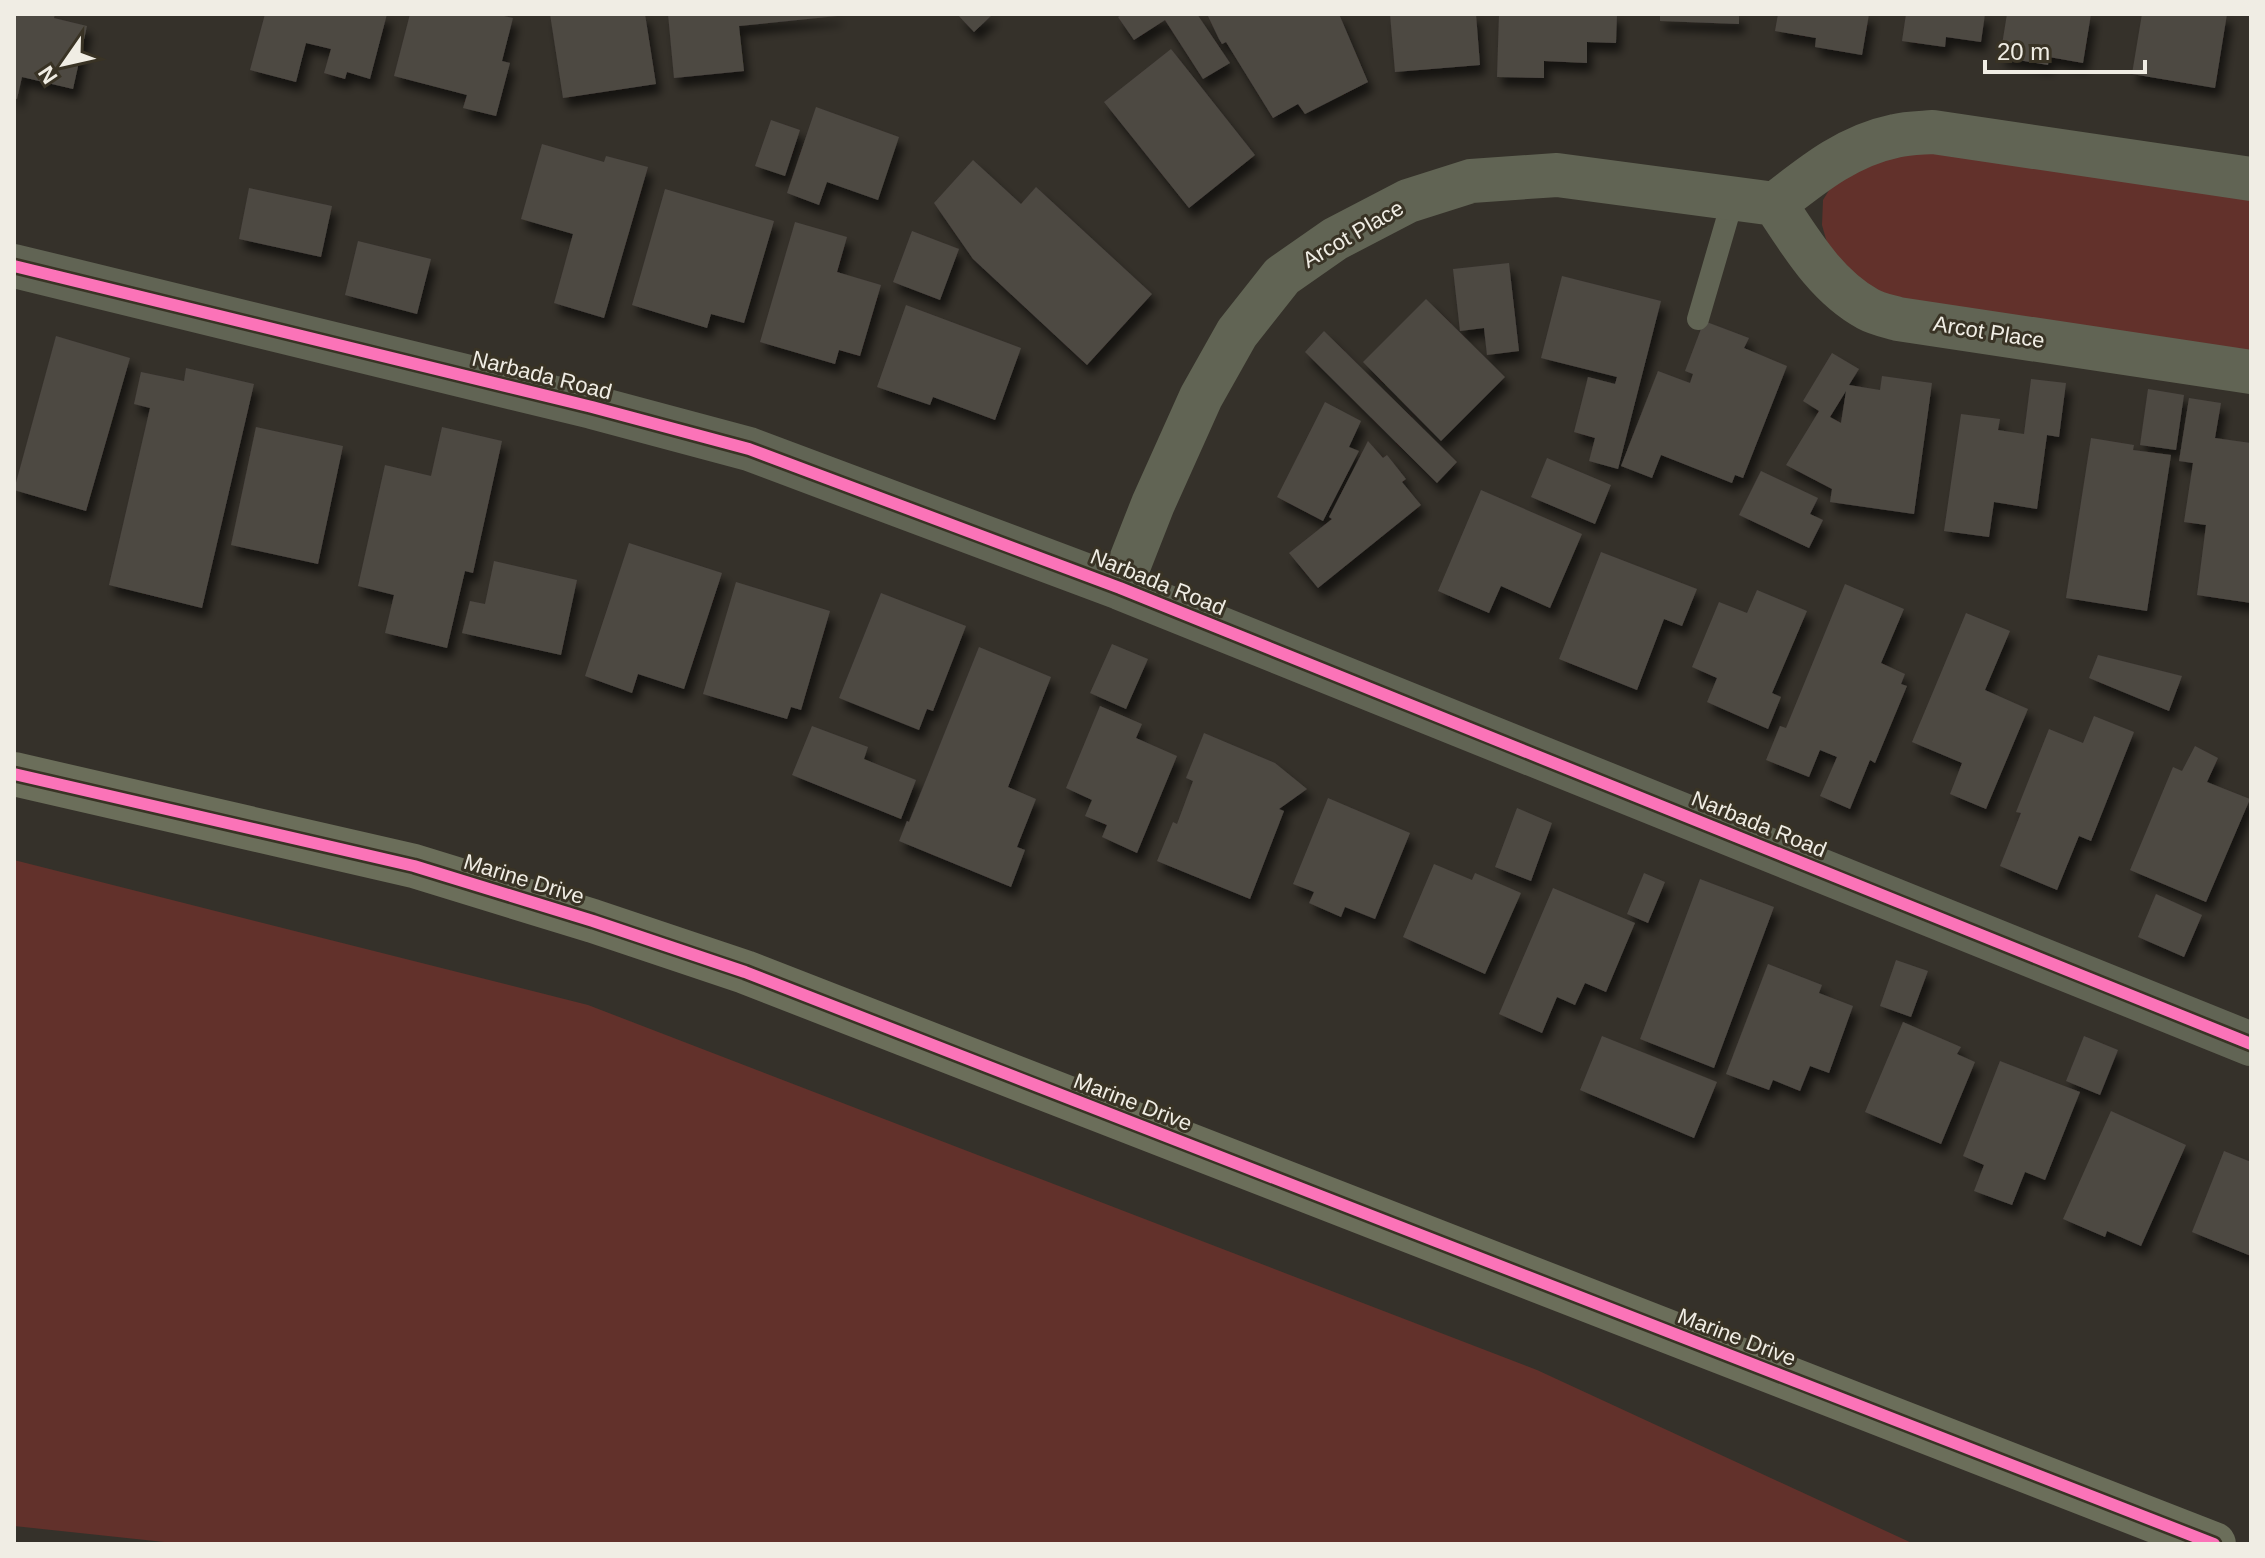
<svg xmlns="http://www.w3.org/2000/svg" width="2265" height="1558" viewBox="0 0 2265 1558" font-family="Arial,sans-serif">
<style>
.green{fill:#62312b}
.building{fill:#4d4843;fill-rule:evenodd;filter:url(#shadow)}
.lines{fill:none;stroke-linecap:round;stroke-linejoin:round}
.lane{stroke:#616454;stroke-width:22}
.street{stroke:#616454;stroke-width:44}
.secondary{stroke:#6b6e5a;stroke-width:44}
.cycleway-casing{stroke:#393325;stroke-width:17}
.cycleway{stroke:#fb73b8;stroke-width:12}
.labels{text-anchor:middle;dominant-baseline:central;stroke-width:6;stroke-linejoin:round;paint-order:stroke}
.street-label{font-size:22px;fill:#f0ede4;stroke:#393325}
</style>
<defs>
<filter id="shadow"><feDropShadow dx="5" dy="9" stdDeviation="4" flood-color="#0009"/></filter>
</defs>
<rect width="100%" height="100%" fill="#35312a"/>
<path class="green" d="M 1901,147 L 2251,192 L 2251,355 L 1877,294 L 1830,253 L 1822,225 L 1823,200 L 1836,179 Z
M 14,860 L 588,1005 L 1537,1370 L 1914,1544 L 183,1544 L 14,1526 Z"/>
<path class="building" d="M 14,14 L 55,14 L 54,18 L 87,26 L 73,89 L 22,77 L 17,99 L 14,98 Z
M 265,14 L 387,14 L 370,79 L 347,72 L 345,79 L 324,73 L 331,49 L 306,43 L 296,82 L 250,70 Z
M 410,14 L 495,14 L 513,18 L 502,61 L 510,63 L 496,116 L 463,108 L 467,95 L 394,76 Z
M 550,14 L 645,14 L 656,84 L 563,98 Z
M 668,14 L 837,14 L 837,16 L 739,26 L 744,71 L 674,78 Z
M 957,14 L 993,14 L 974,32 Z
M 1123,14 L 1197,14 L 1230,63 L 1203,79 L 1165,20 L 1134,40 L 1118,17 Z
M 1207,14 L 1339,14 L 1368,82 L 1305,114 L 1298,104 L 1273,118 L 1226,42 L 1222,44 L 1219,39 Z
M 1390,14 L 1476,14 L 1480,65 L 1395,72 Z
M 1499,14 L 1617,14 L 1616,43 L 1587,42 L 1587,63 L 1544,61 L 1544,78 L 1497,77 Z
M 1660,14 L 1739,14 L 1739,24 L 1660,21 Z
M 1778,14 L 1869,14 L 1862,55 L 1815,47 L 1816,38 L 1775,31 Z
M 1906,14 L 1985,14 L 1981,42 L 1946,37 L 1945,47 L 1902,41 Z
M 2007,14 L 2091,14 L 2083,63 L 2049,57 L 2048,65 L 2000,57 Z
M 2142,14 L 2227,14 L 2215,88 L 2132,74 Z
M 1171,49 L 1255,155 L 1189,208 L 1104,102 Z
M 816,107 L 899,137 L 878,200 L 827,182 L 819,205 L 787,193 Z
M 771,120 L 800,130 L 785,176 L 755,166 Z
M 542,144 L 604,162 L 606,156 L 648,167 L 604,318 L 554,303 L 573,234 L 521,219 Z
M 973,160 L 1021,204 L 1036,187 L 1152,294 L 1087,365 L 973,259 L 934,203 Z
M 249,188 L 332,206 L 321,257 L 239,239 Z
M 665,189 L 774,221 L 744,323 L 711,314 L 707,328 L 632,305 Z
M 795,222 L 847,237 L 837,272 L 881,285 L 860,356 L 839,350 L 835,364 L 760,342 Z
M 912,231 L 959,249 L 940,300 L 893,282 Z
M 358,241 L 431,259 L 417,314 L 345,295 Z
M 1509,263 L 1519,351 L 1487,355 L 1484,328 L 1460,331 L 1453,269 Z
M 1562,276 L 1661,301 L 1618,469 L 1589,461 L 1595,438 L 1574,432 L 1588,377 L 1615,384 L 1617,377 L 1541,358 Z
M 1426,299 L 1505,377 L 1441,441 L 1363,362 Z
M 906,305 L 1021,348 L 995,420 L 933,397 L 930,405 L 877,387 Z
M 1704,321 L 1749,338 L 1744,348 L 1787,366 L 1743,478 L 1735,475 L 1732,483 L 1661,455 L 1652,478 L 1621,466 L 1658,371 L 1690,383 L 1693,374 L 1685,371 Z
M 1324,331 L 1457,462 L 1437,483 L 1305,352 Z
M 56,336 L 130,358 L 86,511 L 14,490 Z
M 1832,353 L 1859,369 L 1849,385 L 1880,390 L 1882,376 L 1932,383 L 1914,514 L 1830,502 L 1832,489 L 1786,465 L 1819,411 L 1803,401 ZM 1846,391 L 1841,423 L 1830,417 Z
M 186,368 L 254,384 L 202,608 L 109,585 L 150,408 L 134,404 L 141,372 L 184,381 Z
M 2031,379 L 2066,383 L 2059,437 L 2047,435 L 2037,509 L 1994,502 L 1989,537 L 1944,531 L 1961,414 L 2000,419 L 1998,430 L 2024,434 Z
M 2148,389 L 2184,395 L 2176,450 L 2140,445 Z
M 2189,398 L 2221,403 L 2215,438 L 2251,443 L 2251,603 L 2197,595 L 2206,525 L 2184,522 L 2193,463 L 2179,461 Z
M 1325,402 L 1361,421 L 1349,447 L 1359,451 L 1323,521 L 1277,497 Z
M 256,427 L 343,446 L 318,564 L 231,545 Z
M 442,427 L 502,441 L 473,573 L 465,571 L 447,648 L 385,633 L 394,595 L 358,586 L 385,465 L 431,476 Z
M 2091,438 L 2134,445 L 2133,450 L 2171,455 L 2147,611 L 2066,598 Z
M 1368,441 L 1383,458 L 1387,455 L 1406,479 L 1402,482 L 1421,505 L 1318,588 L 1289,553 L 1332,519 L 1329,517 Z
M 1547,458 L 1611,485 L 1595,524 L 1531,497 Z
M 1761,471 L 1818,498 L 1810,514 L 1823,520 L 1809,548 L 1739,515 Z
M 1481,490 L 1582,534 L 1550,608 L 1501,586 L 1489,613 L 1438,591 Z
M 629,543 L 722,573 L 684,689 L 638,674 L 632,693 L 585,676 Z
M 1601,552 L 1697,589 L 1682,626 L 1664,619 L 1637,690 L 1559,659 Z
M 494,561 L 577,580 L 561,655 L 462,633 L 470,601 L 485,604 Z
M 736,582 L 830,611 L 801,710 L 791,707 L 787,719 L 703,694 Z
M 1845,584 L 1904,609 L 1881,663 L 1905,674 L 1901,684 L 1907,686 L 1875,763 L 1870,760 L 1850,809 L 1820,796 L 1837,757 L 1820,750 L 1809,777 L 1766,760 L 1780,726 L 1786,728 Z
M 1757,590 L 1807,611 L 1772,693 L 1781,697 L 1768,729 L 1707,702 L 1717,678 L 1692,667 L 1719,602 L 1747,613 Z
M 881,593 L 966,626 L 933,711 L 927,709 L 919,730 L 839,698 Z
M 1966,613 L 2010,631 L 1985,690 L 2028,709 L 1986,809 L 1950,794 L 1962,763 L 1912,742 Z
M 1112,644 L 1148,659 L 1126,709 L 1090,693 Z
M 979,647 L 1051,677 L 1008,787 L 1036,799 L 1017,847 L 1025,850 L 1011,887 L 899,841 L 907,821 L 909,822 Z
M 2098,655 L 2182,676 L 2169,711 L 2089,678 Z
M 1100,706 L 1142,724 L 1136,738 L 1177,756 L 1137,853 L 1102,837 L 1107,825 L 1085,816 L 1092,800 L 1066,788 Z
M 2094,716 L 2134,732 L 2091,841 L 2079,836 L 2057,890 L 2000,866 L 2021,813 L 2016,812 L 2049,729 L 2083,743 Z
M 812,726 L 868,747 L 864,759 L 916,780 L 901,819 L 792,775 Z
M 1204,733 L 1275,763 L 1307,789 L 1279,809 L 1284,811 L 1250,899 L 1157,861 L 1173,822 L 1177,824 L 1193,781 L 1186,778 Z
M 2195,746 L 2218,758 L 2207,782 L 2250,799 L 2206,902 L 2130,870 L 2173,767 L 2182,771 Z
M 1328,798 L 1410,833 L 1375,919 L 1345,907 L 1341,917 L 1309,903 L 1314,892 L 1293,884 Z
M 1517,808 L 1552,823 L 1531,881 L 1495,867 Z
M 1434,864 L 1472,880 L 1475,873 L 1521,893 L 1485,974 L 1403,937 Z
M 1644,873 L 1665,882 L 1648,923 L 1627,914 Z
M 1700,879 L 1774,907 L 1714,1068 L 1640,1039 Z
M 1553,888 L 1635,923 L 1606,992 L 1585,983 L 1575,1005 L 1557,997 L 1542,1033 L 1499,1014 Z
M 2156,894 L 2202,915 L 2184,957 L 2138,937 Z
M 1896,960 L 1928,971 L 1911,1017 L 1880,1006 Z
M 1768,964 L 1822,985 L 1819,993 L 1853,1006 L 1829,1073 L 1810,1066 L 1800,1091 L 1773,1080 L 1769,1090 L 1726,1074 Z
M 1903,1022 L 1961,1047 L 1957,1054 L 1975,1062 L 1941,1144 L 1865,1112 Z
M 1602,1036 L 1717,1082 L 1694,1138 L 1580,1090 Z
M 2084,1036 L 2118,1050 L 2100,1095 L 2066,1081 Z
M 2000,1061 L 2080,1092 L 2045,1180 L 2025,1172 L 2012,1205 L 1974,1191 L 1984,1165 L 1963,1156 Z
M 2111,1111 L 2186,1145 L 2141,1246 L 2107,1231 L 2105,1237 L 2063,1219 Z
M 2224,1151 L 2251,1162 L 2251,1256 L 2192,1232 Z"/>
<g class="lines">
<path class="lane" d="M 1698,319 L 1733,199"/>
<path class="street" d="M 1775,204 C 1801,243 1826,286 1868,309 C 1877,314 1888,316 1898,319 L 2251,372
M 14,266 L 592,407 L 749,449 L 1120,588 L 2251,1044
M 1120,588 L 1153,504 L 1201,397 L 1237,333 L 1282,276 L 1335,239 L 1408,201 L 1471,181 L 1557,175 L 1775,204 C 1812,175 1847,146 1895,136 C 1907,133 1920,133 1933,132 L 2251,179"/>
<path class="secondary" d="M 14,774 L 414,866 L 593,921 L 745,972 L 2214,1544"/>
<g class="cycleway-casing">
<path id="cycleway" d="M 14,266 L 592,407 L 749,449 L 1120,588 L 2251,1044
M 14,774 L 414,866 L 593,921 L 745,972 L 2214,1544"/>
</g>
<use href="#cycleway" class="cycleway"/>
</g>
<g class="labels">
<g class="street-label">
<text transform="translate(1353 234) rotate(-30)">Arcot Place</text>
<text transform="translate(1989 332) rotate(9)">Arcot Place</text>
<text transform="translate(542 375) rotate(14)">Narbada Road</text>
<text transform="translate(1158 582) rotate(22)">Narbada Road</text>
<text transform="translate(1759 824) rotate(22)">Narbada Road</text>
<text transform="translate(524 879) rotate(17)">Marine Drive</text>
<text transform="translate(1133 1102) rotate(21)">Marine Drive</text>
<text transform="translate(1737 1337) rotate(21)">Marine Drive</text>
</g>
</g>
<rect width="2265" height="1558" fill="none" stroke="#f0ede4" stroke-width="32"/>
<g transform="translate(64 64) rotate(236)" stroke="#393325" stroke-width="6" paint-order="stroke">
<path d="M0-6L14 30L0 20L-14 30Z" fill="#f0ede4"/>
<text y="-12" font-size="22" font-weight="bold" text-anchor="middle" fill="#f0ede4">N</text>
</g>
<path d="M1985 60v12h160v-12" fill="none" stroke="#f0ede4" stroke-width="4"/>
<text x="1997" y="60" font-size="24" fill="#f0ede4" stroke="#393325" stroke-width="6" paint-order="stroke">20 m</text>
</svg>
